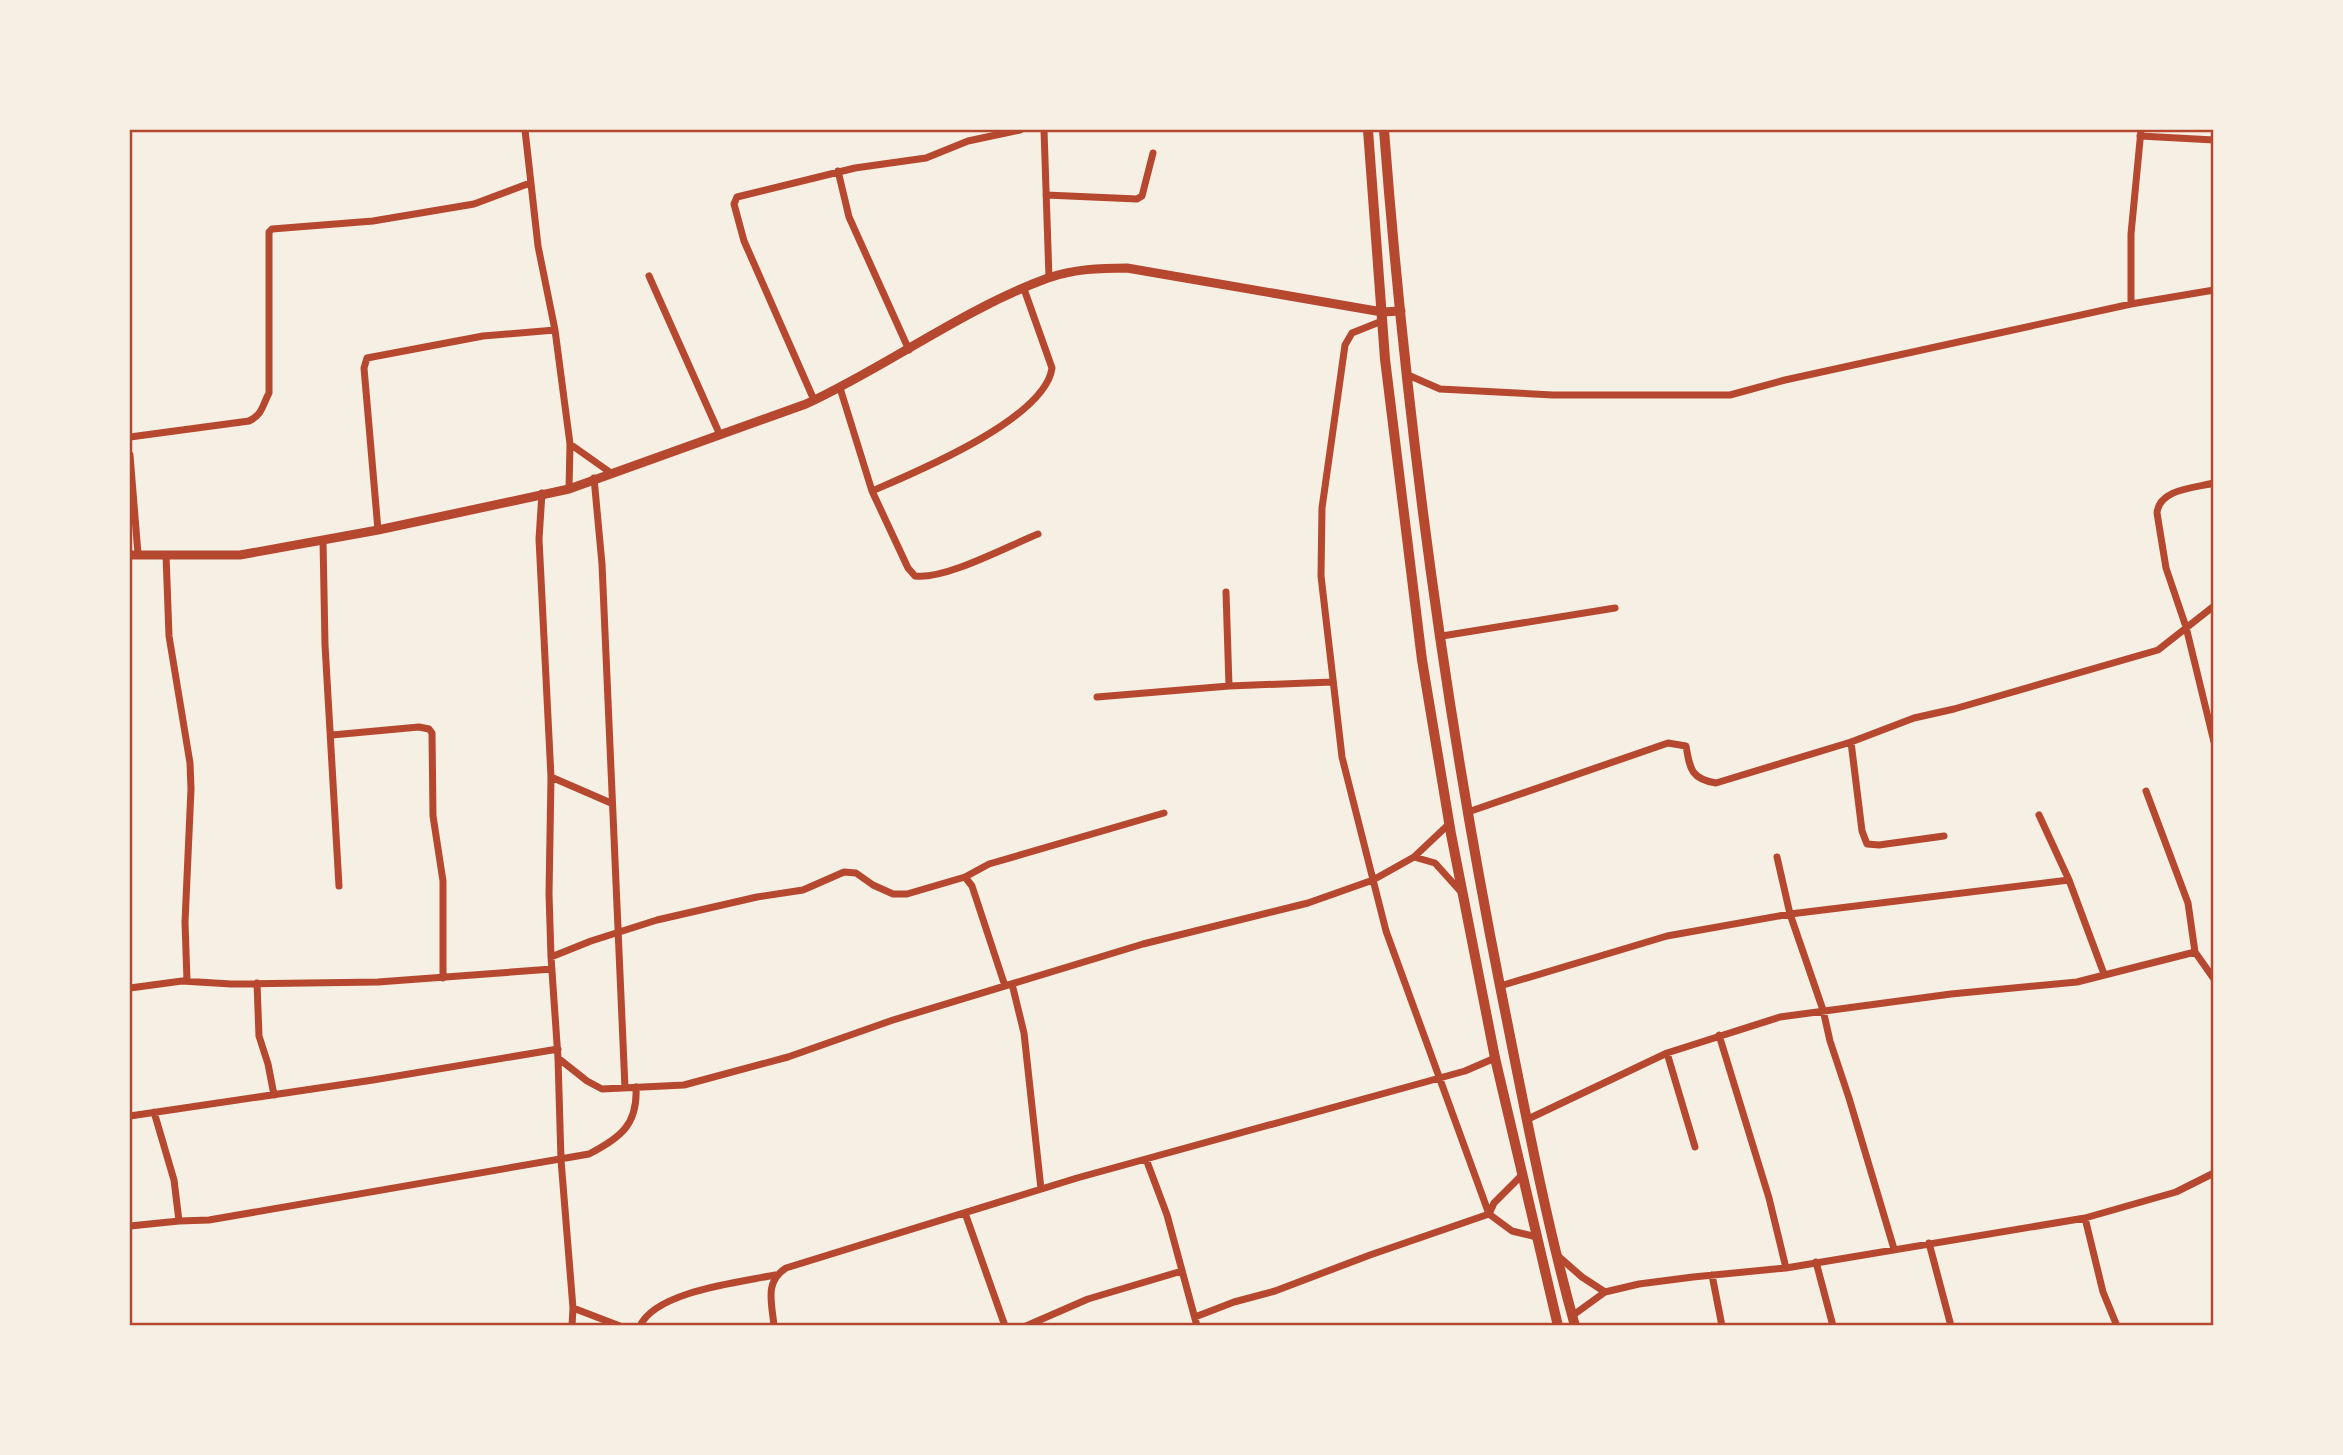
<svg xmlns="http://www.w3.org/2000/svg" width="2343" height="1455" viewBox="0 0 2343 1455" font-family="'Archivo Narrow',sans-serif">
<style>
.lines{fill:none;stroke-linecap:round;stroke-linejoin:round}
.minor{stroke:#b5482f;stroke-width:7}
.tertiary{stroke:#b5482f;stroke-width:9}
.trunk{stroke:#b5482f;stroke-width:10}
.neatline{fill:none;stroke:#b5482f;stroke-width:2.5}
</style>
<rect width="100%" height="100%" fill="#f6efe4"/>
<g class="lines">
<path class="minor" d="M 525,130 L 538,246 L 555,330 L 570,444 L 569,489
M 1044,130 L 1049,278
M 2140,136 L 2214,140
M 838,171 L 849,217 L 909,350
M 1046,195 L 1137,199 L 1142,196 L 1153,153
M 649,276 L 720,435
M 2131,304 L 2131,234 L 2141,130
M 1382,321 L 1352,333 L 1345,345 L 1322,508 L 1321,576 L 1342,757 L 1386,931 L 1489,1214 L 1512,1231 L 1537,1237
M 1408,375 L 1440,389 L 1553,395 L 1730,395 L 1785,380 L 2131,304 L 2214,290
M 840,388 L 872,491 L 908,568 L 915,576 C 945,580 1008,546 1038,534
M 814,400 L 744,241 L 734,204 L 737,197 L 855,168 L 926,158 L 968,141 L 1020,130
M 130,437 L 249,421 C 263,414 262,406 269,393 L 269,232 L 272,229 L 373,221 L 474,204 L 530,183
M 570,444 L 611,473
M 130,455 L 138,554
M 594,478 L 602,564 L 625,1088
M 2214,483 C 2194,488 2159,489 2157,513 L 2166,568 L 2186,627 L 2214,742
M 872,491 C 916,472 1045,419 1052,368 L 1024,289
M 542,493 L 539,539 L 551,777 L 549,894 L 551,957 L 558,1058 L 561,1160 L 573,1308 L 572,1326
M 378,530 L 364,368 L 367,358 L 483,336 L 555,330
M 323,540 L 325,645 L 339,886
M 166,555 L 169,636 L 190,763 L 191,789 L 185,922 L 187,981
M 1226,592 L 1229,686
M 1442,636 L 1615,608
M 1097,697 L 1229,686 L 1332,682
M 332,735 L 419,727 L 429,729 L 432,733 L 433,816 L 443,881 L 443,978
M 1851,742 L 1862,831 L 1867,844 L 1879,845 L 1944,836
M 551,777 L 611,803
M 2146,791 L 2188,903 L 2195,952 L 2214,979
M 1468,812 L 1668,743 L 1686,746 C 1690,769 1691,779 1716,783 L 1851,742 L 1914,718 L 1954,709 L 2158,650 L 2214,606
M 2039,815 L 2069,880 L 2104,974
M 1414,857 L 1435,863 L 1462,893
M 965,877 L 989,864 L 1164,813
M 551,957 L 591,941 L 657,920 L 757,897 L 803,890 L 844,872 L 856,873 L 873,885 L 893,894 L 907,894 L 965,877 L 972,886 L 1005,986
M 257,983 L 259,1036 L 268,1064 L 274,1095
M 1012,984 L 1024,1033 L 1041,1189
M 1500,986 L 1667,936 L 1790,914 L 1777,857
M 130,988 L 182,981 L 231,984 L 378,982 L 552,969
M 1719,1035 L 1769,1198 L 1786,1268
M 1667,1053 L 1695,1147
M 558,1058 L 587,1081 L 602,1089 L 684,1085 L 788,1057 L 893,1020 L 1143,944 L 1308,903 L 1373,880 L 1414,857 L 1449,824
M 130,1116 L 373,1080 L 558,1049
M 1526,1120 L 1667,1053 L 1780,1017 L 1951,994 L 2077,982 L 2195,952
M 1146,1159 L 1167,1215 L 1197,1326
M 965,1213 L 1005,1326
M 2085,1218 L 2103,1292 L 2117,1326
M 179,1221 L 209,1220 L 589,1154 C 620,1138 638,1125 636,1087
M 130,1226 L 179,1221 L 174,1180 L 154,1112
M 1929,1243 L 1951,1326
M 1894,1249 L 1849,1098 L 1830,1041 L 1823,1010 L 1790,914 L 2069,880
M 1558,1256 L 1582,1277 L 1605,1292
M 1816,1262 L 1833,1326
M 1712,1275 L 1722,1326
M 573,1308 L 620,1326
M 1572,1316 L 1605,1292 L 1639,1284 L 1693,1277 L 1786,1268 L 2085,1218 L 2176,1192 L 2214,1173
M 1195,1317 L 1234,1302 L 1275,1291 L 1370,1255 L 1489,1214 L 1494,1203 L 1522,1175
M 640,1326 C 656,1291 741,1282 775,1275
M 774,1326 C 772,1303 764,1282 786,1268 L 1077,1178 L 1465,1071 L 1495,1058
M 1026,1326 L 1088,1299 L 1182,1271"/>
<path class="tertiary" d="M 130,555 L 240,555 L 378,530 L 569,489 L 806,404 C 888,366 963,309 1048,278 C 1074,269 1100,268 1127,268 L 1382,312 L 1401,311"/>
<path class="trunk" d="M 1368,130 L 1385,359 L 1422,660 L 1451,834 L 1495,1058 L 1558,1326
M 1384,130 C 1406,417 1444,704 1500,986 C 1523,1100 1544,1214 1575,1326"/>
</g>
<rect width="2343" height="1455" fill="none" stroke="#f6efe4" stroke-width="262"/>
<rect x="131" y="131" width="2081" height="1193" class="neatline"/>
</svg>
